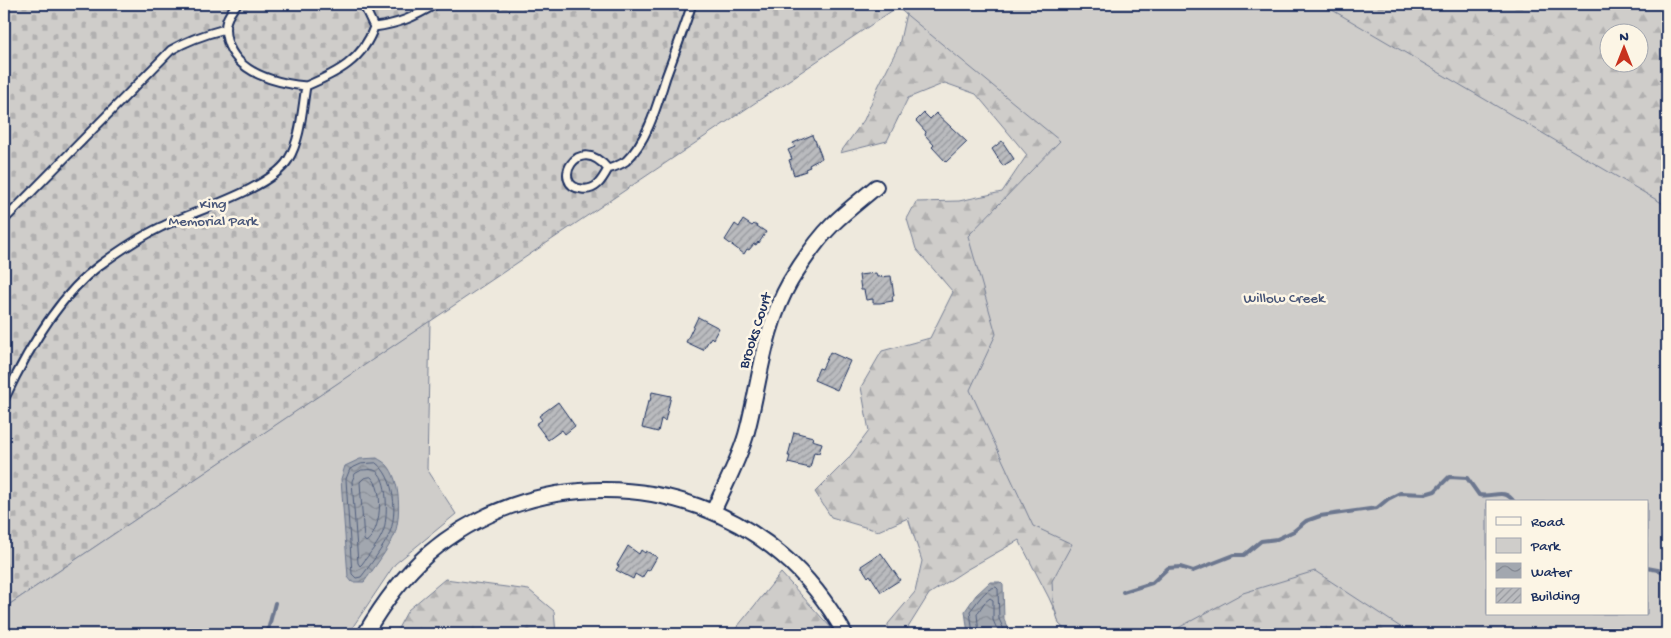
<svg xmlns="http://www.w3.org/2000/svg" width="1671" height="638" viewBox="0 0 1671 638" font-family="'Gochi Hand',sans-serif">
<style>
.forest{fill:url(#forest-firs);stroke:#757e94;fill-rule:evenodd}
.cemetery{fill:url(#cemetery-stones);stroke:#757e94}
.park{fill:#cfcdca;stroke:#757e94;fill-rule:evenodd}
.water{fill:url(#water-waves);stroke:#6c778f}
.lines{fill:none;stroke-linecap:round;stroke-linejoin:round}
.shore{stroke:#515f7e;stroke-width:1}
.stream{stroke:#6c778f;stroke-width:4}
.building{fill:url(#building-hatch);stroke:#1b2f5e}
.lane-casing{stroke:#1b2f5e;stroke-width:11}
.street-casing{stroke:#1b2f5e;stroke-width:18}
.lane{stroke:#fcf5e5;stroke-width:7}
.street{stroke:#fcf5e5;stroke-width:14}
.labels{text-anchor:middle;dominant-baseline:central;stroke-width:5;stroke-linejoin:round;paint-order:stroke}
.park-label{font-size:15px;fill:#485679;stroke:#fcf5e5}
.street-label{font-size:15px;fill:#1b2f5e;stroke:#fcf5e5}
</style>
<defs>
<pattern id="forest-firs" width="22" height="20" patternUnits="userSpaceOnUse" patternTransform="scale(1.25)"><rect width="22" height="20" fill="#cfcdca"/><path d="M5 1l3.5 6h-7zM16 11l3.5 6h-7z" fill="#b1b0b0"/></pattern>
<pattern id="cemetery-stones" width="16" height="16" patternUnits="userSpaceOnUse" patternTransform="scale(1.25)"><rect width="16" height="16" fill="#cfcdca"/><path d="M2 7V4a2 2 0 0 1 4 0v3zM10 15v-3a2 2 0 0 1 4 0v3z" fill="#b1b0b0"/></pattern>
<pattern id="water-waves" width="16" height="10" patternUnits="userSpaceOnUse" patternTransform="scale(1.25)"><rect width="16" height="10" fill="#a2a7af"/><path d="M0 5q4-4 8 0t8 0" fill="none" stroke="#838892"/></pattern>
<pattern id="building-hatch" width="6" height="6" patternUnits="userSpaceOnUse" patternTransform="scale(1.25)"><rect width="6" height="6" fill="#babbbe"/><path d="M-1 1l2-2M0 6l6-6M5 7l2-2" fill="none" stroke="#96989e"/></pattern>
</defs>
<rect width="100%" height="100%" fill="#eee9dd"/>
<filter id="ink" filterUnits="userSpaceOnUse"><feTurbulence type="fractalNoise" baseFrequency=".02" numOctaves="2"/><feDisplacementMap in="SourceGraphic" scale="10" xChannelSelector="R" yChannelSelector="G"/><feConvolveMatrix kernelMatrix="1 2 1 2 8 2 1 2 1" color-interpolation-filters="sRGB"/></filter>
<g filter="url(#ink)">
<path class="forest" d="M 908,4 L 1667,4 L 1667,634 L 1065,634 L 1049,598 L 1019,540 L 966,570 L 929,594 L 904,634 L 888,634 L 888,624 L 915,592 L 922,561 L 908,518 L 878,531 L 831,517 L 815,492 L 848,459 L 869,431 L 861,387 L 882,351 L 930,338 L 953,292 L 916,249 L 907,219 L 916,202 L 959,201 L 1002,192 L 1027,155 L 976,94 L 945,83 L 908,98 L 887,141 L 840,153 L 864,120 L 878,87 L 899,45 ZM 1608,32 L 1638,32 L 1638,62 L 1608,62 ZM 1487,502 L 1647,502 L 1647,614 L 1487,614 Z
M 781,573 L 834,631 L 833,634 L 735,634 L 733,632 Z
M 445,579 L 529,590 L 554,611 L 556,634 L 395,634 L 408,610 Z"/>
<path class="cemetery" d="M 4,4 L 902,4 L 4,608 Z"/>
<path class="park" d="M 902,4 L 1322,4 L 1667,206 L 1667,634 L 1411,634 L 1315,571 L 1243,593 L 1167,634 L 1070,634 L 1059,624 L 1053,602 L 1052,581 L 1072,544 L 1033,526 L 970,390 L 996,334 L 968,236 L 1060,141 L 897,7 ZM 1487,502 L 1647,502 L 1647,614 L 1487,614 Z
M 430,321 L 427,469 L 456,514 L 395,564 L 348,634 L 4,634 L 4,608 Z"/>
<path class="water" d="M 377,458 C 380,460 384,462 387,465 C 401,480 401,519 394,536 C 389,548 372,571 364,582 L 352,582 L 348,577 L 341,479 L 345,466 L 360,459 Z
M 990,582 L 1000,582 L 1003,585 L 1004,619 L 1011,634 L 968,634 L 965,611 L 976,595 Z"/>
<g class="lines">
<path class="shore" d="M 376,463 C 395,477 398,514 389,535 C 384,546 369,567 361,577 L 356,578 L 352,574 L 346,479 L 350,469 L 361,464 Z
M 362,470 C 365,470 371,469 374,470 C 389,475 388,520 383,532 C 379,543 369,554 362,564 L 360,566 L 358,563 L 352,481 L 355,474 Z
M 371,477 C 385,489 381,532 366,542 L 364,540 L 360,482 L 364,478 Z
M 973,634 L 970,611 C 977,603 985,588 996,587 L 998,589 L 999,619 L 1006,634
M 979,634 L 977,614 L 984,603 L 990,598 L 993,600 L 993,620 L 999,634"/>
<path class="stream" d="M 1647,568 L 1663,571 L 1667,575
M 1123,592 L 1152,583 L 1168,568 L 1180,567 L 1193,571 L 1234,555 L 1244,555 L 1261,541 L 1277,539 L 1294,531 L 1306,521 L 1320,516 L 1377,508 L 1388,499 L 1400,493 L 1425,494 L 1435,491 L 1449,477 L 1467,478 L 1479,495 C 1493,498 1504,487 1514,502
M 267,634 L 275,603"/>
</g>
<path class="building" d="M 924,113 L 930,119 L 936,113 L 967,142 L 946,162 L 932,147 L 934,145 L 925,135 L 926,132 L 916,121 Z
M 812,135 L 814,140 L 815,140 L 822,158 L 809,165 L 810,167 L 805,169 L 806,171 L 794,175 L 789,160 L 792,159 L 788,150 L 795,147 L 793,143 Z
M 1002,141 L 1014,159 L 1003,166 L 992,149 Z
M 743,220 L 752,226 L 754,224 L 766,232 L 759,243 L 758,242 L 756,245 L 754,244 L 749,250 L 747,249 L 744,254 L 725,240 L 735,224 L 739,227 Z
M 876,273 L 877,277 L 891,276 L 894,296 L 892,296 L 893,301 L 880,303 L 873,303 L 873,299 L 866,300 L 864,290 L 861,290 L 859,275 Z
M 698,317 L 719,328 L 713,339 L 711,337 L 703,350 L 686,342 Z
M 830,352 L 850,361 L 837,390 L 814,380 L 819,368 L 822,369 Z
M 652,392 L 671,396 L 665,421 L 661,419 L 658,432 L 642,428 L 648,401 L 650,401 Z
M 558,402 L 575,426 L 565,434 L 562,430 L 548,440 L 536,424 L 542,420 L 539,416 Z
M 794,432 L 813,437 L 812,440 L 822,443 L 819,453 L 814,452 L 810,468 L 788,463 L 790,456 L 788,456 Z
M 628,546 L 639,554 L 641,550 L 645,553 L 646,551 L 657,557 L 649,571 L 647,570 L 642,578 L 635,574 L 633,579 L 616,570 L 619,566 L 617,565 Z
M 881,553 L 900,580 L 881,592 L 870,575 L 868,577 L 861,566 Z"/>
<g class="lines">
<g class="lane-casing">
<path id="lane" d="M 237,4 C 227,16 223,24 227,40 C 236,73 276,83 306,86
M 361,4 L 365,8 L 374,27 C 399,24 414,17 436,4
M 608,169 C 577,131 550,186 582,189 C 596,191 602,180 608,169 C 615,167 620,165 626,161 C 648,140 657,105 666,77 C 675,53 684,28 692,4
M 4,220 L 171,50 C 188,40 206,34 225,29
M 4,400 C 26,353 58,296 100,265 C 119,251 140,237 161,227 C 194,211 270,189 288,160 C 301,139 302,110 306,86 C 337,73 363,60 374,27"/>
</g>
<g class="street-casing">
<path id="street" d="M 713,512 C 724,487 738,462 746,435 C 760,384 763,329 790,282 C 802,262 816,241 833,224 C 846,211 862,199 876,187
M 365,634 C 382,605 402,577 428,554 C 528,468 682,469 782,555 C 808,577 829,605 845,634"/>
</g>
<use href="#lane" class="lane"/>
<use href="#street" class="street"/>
</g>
</g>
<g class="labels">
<g class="park-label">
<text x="213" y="205">King<tspan x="213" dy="17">Memorial Park</tspan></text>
<text x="1284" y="299">Willow Creek</text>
</g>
<g class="street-label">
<text transform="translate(756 331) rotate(-72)">Brooks Court</text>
</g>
</g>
<rect width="1671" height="638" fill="none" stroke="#fcf5e5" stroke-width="20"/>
<rect x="10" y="10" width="1651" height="618" fill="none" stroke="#1b2f5e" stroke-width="2" filter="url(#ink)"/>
<rect x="1486" y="500" width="162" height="115" fill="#fcf5e5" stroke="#a2a6af"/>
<rect x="1496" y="517" width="25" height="8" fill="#fcf5e5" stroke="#a2a6af"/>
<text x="1531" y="526" font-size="15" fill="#1b2f5e">Road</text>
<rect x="1496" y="538" width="25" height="15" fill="#cfcdca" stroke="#a2a6af"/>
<text x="1531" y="550" font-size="15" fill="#1b2f5e">Park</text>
<rect x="1496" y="563" width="25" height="15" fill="url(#water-waves)" stroke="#a2a6af"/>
<text x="1531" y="576" font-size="15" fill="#1b2f5e">Water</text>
<rect x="1496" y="588" width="25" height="15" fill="url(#building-hatch)" stroke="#a2a6af"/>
<text x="1531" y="600" font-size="15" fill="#1b2f5e">Building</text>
<g transform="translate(1624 48)"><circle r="24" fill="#fcf5e5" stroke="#a2a6af"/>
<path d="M0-4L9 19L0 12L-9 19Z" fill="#c8321e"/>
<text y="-8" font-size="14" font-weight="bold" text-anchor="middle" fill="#1b2f5e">N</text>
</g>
</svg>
